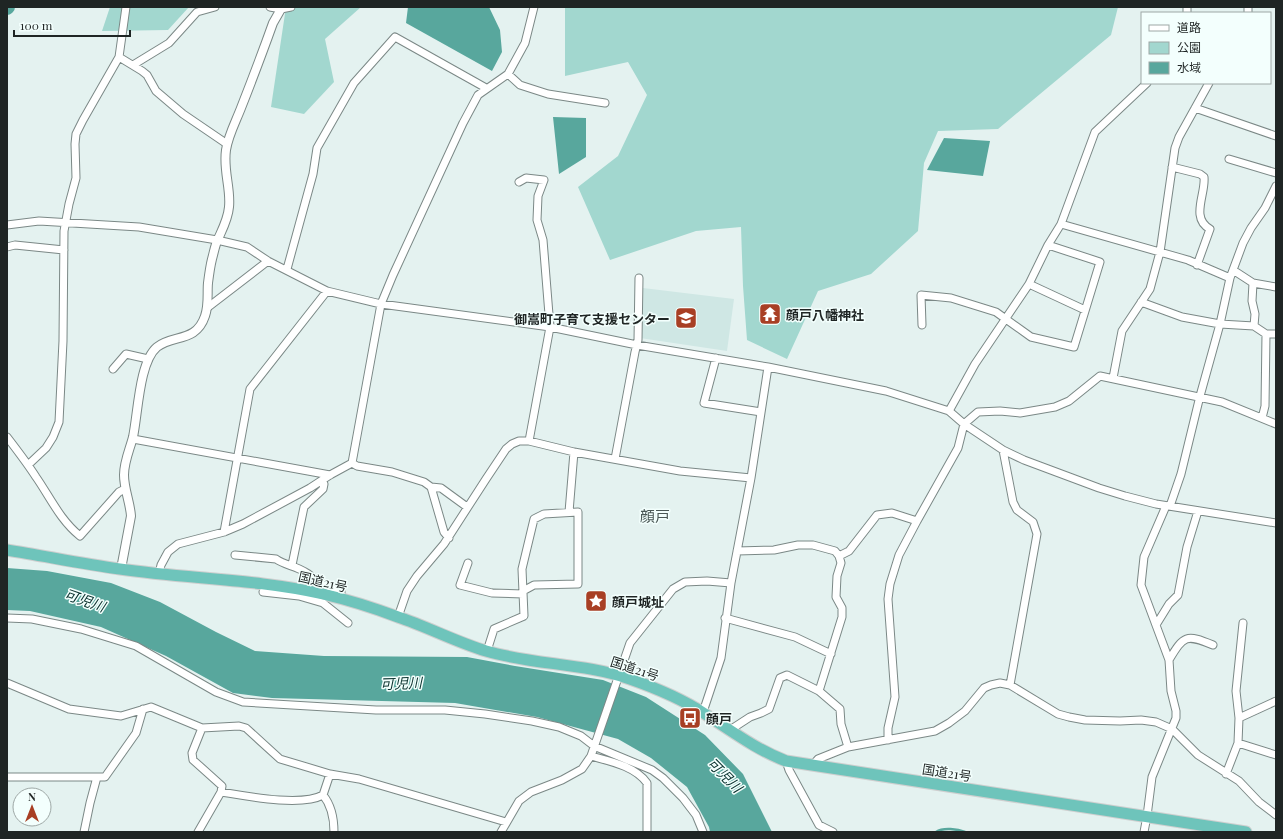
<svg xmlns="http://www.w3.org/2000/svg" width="1283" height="839" viewBox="0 0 1283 839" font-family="'Playfair Display','Noto Sans JP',serif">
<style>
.built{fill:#cfe7e4}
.green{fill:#a2d7cf}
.water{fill:#58a79d}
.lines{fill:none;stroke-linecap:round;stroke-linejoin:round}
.stream{stroke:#58a79d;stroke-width:2.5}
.river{stroke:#58a79d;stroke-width:14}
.minor-casing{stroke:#7b8886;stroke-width:9}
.tertiary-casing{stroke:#7b8886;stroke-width:10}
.trunk-casing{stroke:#cecfcf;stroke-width:13}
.minor{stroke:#fff;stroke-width:7}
.tertiary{stroke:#fff;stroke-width:8}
.trunk{stroke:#6ec4bb;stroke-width:11}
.labels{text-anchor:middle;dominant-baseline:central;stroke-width:3;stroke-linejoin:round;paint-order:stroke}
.poi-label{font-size:13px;font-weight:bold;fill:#1f2524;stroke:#f3fffd;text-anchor:start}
.street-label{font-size:13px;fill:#1f2524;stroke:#f3fffd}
.water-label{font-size:14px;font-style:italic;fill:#09312d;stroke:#f3fffd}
.quarter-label{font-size:15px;fill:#4b5856;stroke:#f3fffd}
</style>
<rect width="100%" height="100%" fill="#e4f2f0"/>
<path class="built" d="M 643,288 L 734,299 L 727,351 L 640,338 Z"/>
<path class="green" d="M 110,7 L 189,7 L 168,30 L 102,31 Z
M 286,7 L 361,7 L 325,39 L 334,82 L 304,114 L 271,107 Z
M 567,7 L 1118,7 L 1111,35 L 998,129 L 938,131 L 924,163 L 918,231 L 871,274 L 818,291 L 787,359 L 747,340 L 743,286 L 741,227 L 696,231 L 610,260 L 578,187 L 618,156 L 647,95 L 628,62 L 565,76 L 565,8 Z"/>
<path class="water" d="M 408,7 L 489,7 L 500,30 L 502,52 L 492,71 L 406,23 Z
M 553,117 L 586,118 L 586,157 L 559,174 Z
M 944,138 L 990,141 L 983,176 L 927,170 Z
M 7,568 L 47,571 L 111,583 L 160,602 L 216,632 L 255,651 L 324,656 L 467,657 L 515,666 L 603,680 L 646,697 L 705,735 L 743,774 L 772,832 L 710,832 L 709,827 L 687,787 L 651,758 L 618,739 L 537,717 L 455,703 L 272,698 L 233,693 L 166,656 L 101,627 L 30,611 L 7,610 Z"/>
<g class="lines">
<path class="stream" d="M 936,832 C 943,827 958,829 965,832"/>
<path class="river" d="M 7,8 L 8,7"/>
<g class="minor-casing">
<path id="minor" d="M 270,7 L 281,9 L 291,7
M 1187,7 L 1187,13
M 1248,7 L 1248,13
M 119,57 L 142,71 L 147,75 L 156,91 L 183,114 L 227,144
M 133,65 L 169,43 L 197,12 L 215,7
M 508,74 L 520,85 L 548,94 L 605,103
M 1195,108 L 1276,136
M 1229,159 L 1276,173
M 1172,167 L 1200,174 L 1204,177 C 1206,194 1190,218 1210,229 L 1197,265
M 519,182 L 526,178 L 544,180 L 538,196 L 537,220 L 543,240 L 550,327 L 529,441
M 1061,224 L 1188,260 L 1230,278
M 7,225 L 39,221 L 139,227 L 217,240 L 247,247 L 268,261 L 327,291 L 381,304 L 550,327 L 637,345 L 768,367 L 886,391 L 949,411 L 964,424 L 1003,450 L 1024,460 L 1099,488 L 1125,496 L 1156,504 L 1276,523
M 7,247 L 15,245 L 64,250
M 287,269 L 313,174 L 317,148 L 354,83 L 395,37 L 486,88
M 1233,270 L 1253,283 L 1276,287
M 1253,283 L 1252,301 L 1255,314 L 1254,326
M 1029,284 L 1085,310
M 1141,302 L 1182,317 L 1220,324 L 1254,326 L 1266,334 L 1276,334
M 207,308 L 268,261
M 922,325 L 921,295 L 951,298 L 996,312 L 1031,337 L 1074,347 L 1100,262 L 1048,245
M 716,358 L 704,403 L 761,412
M 113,369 L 126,354 L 148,359
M 1113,378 L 1122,331 L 1150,289 L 1160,252 L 1175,148 L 1179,137 L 1209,83
M 949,411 L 975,364 L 1029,284 L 1048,245 L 1061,224 L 1095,132 L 1147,83
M 1262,418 L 1265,406 L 1266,334
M 7,437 C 17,450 27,463 36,477 C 50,497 60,520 80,536 L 119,492 L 125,489
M 133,439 L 330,475
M 1003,450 L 1013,502 L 1017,510 L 1033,522 L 1037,534 L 1010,685
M 615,459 L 635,352 L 638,340 L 639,278
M 352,463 L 381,304 L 393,275 L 463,123 L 478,95 L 508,74 L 525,43 L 534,7
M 352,463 L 357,466 L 392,472 L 424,482 L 431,487 L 441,488 L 467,507
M 28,465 L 46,448 L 53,437 L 59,422 L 63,341 L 64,231 L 69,204 L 76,178 L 75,144 L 76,134 L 83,120 L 119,57 L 126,7
M 431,487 L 444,532 L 449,538
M 1170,506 L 1181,474 L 1200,396 L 1220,324 L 1230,278 L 1243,243 L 1251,228 L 1265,208 L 1276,186
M 569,512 L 574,452
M 224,532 L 250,389 L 327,291
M 737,551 L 774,550 L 798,545 L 813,545 L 835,551 L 839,556 L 841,563 L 837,576 L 836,597 L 842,608 L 842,617 L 819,691 L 840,709 L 841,724 L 848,747
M 235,555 L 276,559 C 284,565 296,566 305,572 C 310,574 313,579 318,581 C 325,586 333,589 341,592 L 341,598
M 839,556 L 849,551 L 877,515 L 892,513 L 917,521
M 468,563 L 460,585 L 492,593 L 523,594
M 292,565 L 304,507 L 323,489 L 324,484 L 322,481
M 159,573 L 161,565 L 168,552 L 178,544 L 224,532 L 243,524 L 310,488 L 330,475 L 352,463
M 263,592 L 299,596 L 323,603 L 348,623
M 398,617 L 407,591 L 417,576 L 444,544 L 486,479 L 506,449 L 512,444 L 519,441 L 529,441 L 574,452 L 680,471 L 751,478
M 7,618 L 32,619 L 81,629 L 136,646 L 216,692 L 243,702 L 376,710 L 445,710 L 485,714 L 532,721 L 559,727 L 581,736 L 594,746 L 652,770 L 663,778 L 683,798 L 696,815 L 703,832
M 725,618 L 795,637 L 831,654
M 1156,625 L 1169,604 L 1178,595 L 1187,547 L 1198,511
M 487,651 L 494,629 L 524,616 L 522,569 L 534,519 L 544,514 L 578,512 L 578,584 L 534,585 L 523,591
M 1169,660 C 1184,635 1186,634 1213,645
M 7,683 L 69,709 L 121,716 L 151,707 L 202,728 L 239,726 L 246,728 L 280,759 L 330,774 L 359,779 L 506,822
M 703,712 L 721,658 L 731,583 L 751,478 L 768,367
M 1239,718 L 1236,691 L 1243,623
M 202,728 L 192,753 L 193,760 L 222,786 L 221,792
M 730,730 L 750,717 L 761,713 L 769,709 L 780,678 L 787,675 L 819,691
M 888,740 L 888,728 L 895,697 L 888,599 L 890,584 L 899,555 L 917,521 L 958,448 L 964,424 L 978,412 L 1000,411 L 1020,413 L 1055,407 L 1069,401 L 1100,376 L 1222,402 L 1276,424
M 1238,743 L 1276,755
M 591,756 C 609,761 635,766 647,783 L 647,832
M 786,761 L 789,770 L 819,825 L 833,832
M 812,766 L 818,759 L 848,747 L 935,731 L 949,723 L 965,711 L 984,688 L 991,685 L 1000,683 L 1010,685 L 1058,714 L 1069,717 L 1085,720 L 1120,721 L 1141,720 L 1156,722 L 1172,729 L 1198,755 L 1239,781 L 1259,802 L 1276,815
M 1226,774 L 1238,743 L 1239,718 L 1276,701
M 7,777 L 105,777 L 136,733 L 143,709
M 323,795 C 332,806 334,818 334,832
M 84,832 L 90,803 L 97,777
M 198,832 L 221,792 C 246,796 301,807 323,795 L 330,774
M 501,832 L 519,801 L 531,792 L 562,780 L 582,769 L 591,756 L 630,643 L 673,589 L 685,582 L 707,581 L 731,583
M 1144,832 L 1147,816 L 1152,777 L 1176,718 L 1176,711 L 1171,691 L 1169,660 L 1141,585 L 1144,557 L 1166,506"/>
</g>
<g class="tertiary-casing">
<path id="tertiary" d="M 121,569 L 131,516 C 130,502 124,489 124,475 C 124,461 130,449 133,437 C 138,414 139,362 157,347 C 173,334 196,343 205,316 C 209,305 207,293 208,283 C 209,275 210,267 212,259 C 214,252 215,245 218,239 C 223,228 228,219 229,207 C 231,188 223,171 226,150 C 228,136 236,121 241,108 C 252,80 263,51 273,23 L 281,9 L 280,7"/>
</g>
<g class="trunk-casing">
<path id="trunk" d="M 7,550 C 45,556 82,564 120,569 C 188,579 257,579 323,594 C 349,600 374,608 398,617 C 428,627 456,642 486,651 C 533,665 584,663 630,679 C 656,688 682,699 705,714 C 732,731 755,749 786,761 L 1246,832"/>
</g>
<use href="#minor" class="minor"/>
<use href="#tertiary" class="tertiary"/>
<use href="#trunk" class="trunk"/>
</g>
<defs>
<g id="temple-square" transform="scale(1.15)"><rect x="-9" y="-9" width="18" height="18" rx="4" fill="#a83f24" stroke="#f3fffd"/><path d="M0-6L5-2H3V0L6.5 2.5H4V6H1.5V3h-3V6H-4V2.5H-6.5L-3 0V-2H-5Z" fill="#fff"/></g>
<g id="school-square" transform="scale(1.15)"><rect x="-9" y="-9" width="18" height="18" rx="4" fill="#a83f24" stroke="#f3fffd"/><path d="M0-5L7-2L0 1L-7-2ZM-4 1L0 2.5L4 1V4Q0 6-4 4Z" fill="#fff"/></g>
<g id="sight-square" transform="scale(1.15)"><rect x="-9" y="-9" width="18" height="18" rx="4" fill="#a83f24" stroke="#f3fffd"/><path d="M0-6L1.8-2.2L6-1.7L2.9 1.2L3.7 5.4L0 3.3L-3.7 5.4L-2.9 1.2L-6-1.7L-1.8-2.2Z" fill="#fff"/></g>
<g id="bus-square" transform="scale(1.15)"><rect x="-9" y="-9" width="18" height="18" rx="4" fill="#a83f24" stroke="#f3fffd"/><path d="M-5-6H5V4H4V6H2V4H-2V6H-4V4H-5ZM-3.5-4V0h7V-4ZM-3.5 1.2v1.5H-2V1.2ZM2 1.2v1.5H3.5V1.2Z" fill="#fff"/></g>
</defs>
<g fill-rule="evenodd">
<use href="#temple-square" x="770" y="314"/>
<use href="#school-square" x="686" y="318"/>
<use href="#sight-square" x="596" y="601"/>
<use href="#bus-square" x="690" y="718"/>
</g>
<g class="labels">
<g class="poi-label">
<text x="786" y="314">顔戸八幡神社</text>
<text x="670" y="318" text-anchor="end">御嵩町子育て支援センター</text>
<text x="612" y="601">顔戸城址</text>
<text x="706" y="718">顔戸</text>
</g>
<g class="street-label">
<text transform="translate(323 581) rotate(13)">国道21号</text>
<text transform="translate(635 668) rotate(18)">国道21号</text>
<text transform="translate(947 772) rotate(9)">国道21号</text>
</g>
<g class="water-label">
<text transform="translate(85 600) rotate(19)">可児川</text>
<text transform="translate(401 683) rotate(-2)">可児川</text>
<text transform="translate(725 775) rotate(45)">可児川</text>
</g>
<g class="quarter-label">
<text x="655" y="516">顔戸</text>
</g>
</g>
<rect width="1283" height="839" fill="none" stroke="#1f2524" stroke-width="16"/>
<rect x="1141" y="12" width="130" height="72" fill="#f3fffd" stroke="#9ea8a6"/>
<rect x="1149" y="25" width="20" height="6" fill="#ffffff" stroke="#9ea8a6"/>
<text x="1177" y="32" font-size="12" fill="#1f2524">道路</text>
<rect x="1149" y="42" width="20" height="12" fill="#a2d7cf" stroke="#9ea8a6"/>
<text x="1177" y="52" font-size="12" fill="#1f2524">公園</text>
<rect x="1149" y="62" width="20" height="12" fill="#58a79d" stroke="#9ea8a6"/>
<text x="1177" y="72" font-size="12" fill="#1f2524">水域</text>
<g transform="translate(32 807)"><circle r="19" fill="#f3fffd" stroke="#9ea8a6"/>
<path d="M0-3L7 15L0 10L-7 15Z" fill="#a83f24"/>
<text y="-6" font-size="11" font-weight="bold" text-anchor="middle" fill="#1f2524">N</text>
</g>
<path d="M14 30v6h116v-6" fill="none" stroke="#1f2524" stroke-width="2"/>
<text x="20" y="30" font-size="12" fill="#1f2524" stroke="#f3fffd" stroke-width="3" paint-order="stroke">100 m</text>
</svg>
